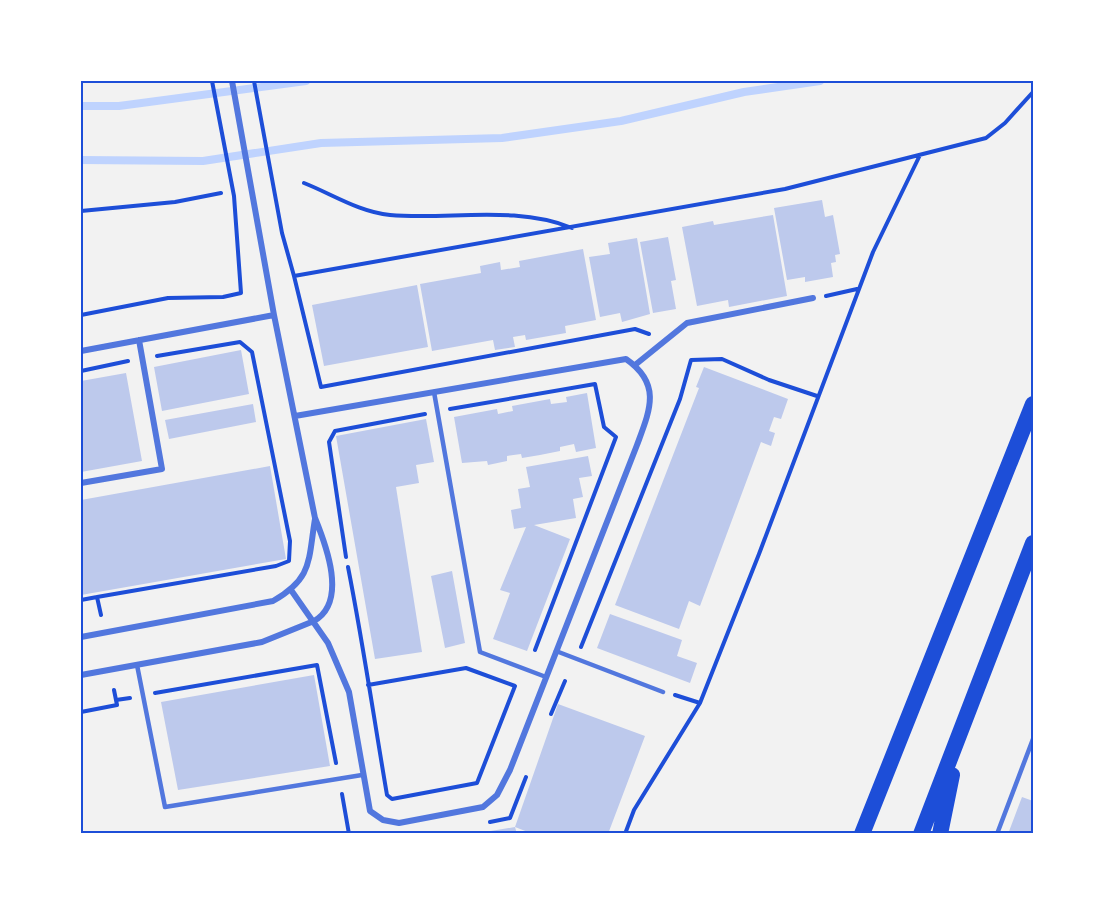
<svg xmlns="http://www.w3.org/2000/svg" width="1114" height="915" viewBox="0 0 1114 915" font-family="'Sofia Sans Condensed',sans-serif">
<style>
.lines{fill:none;stroke-linecap:round;stroke-linejoin:round}
.stream{stroke:#bfd3fe;stroke-width:8}
.building{fill:#bdc9ec}
.path{stroke:#1d4ed8;stroke-width:4}
.service{stroke:#5277de;stroke-width:4.5}
.minor{stroke:#5277de;stroke-width:6}
.trunk{stroke:#1d4ed8;stroke-width:16}
.neatline{fill:none;stroke:#1d4ed8;stroke-width:2}
</style>
<rect width="100%" height="100%" fill="#f2f2f2"/>
<g class="lines">
<path class="stream" d="M 81,106 L 119,106 L 306,81
M 81,160 L 203,161 L 321,143 L 502,138 L 621,121 L 744,92 L 820,81"/>
</g>
<path class="building" d="M 822,200 L 825,217 L 833,215 L 840,254 L 835,255 L 836,262 L 831,263 L 833,277 L 805,282 L 805,277 L 787,280 L 774,208 Z
M 773,215 L 787,296 L 729,307 L 728,300 L 697,306 L 682,227 L 713,221 L 714,225 Z
M 668,237 L 676,280 L 671,281 L 676,309 L 653,313 L 640,242 Z
M 637,238 L 650,314 L 622,322 L 620,313 L 600,317 L 589,257 L 610,254 L 608,243 Z
M 583,249 L 596,320 L 565,326 L 566,333 L 526,340 L 525,335 L 513,337 L 515,347 L 495,350 L 493,340 L 432,351 L 420,284 L 481,273 L 480,266 L 500,262 L 501,270 L 520,267 L 519,261 Z
M 417,285 L 428,347 L 324,366 L 312,305 Z
M 241,350 L 249,394 L 162,411 L 154,367 Z
M 704,367 L 788,399 L 781,419 L 774,417 L 769,431 L 775,433 L 771,446 L 761,442 L 700,606 L 689,601 L 679,629 L 615,605 L 699,388 L 696,387 Z
M 126,373 L 142,461 L 81,472 L 81,381 Z
M 587,393 L 596,448 L 576,452 L 574,444 L 560,447 L 560,451 L 540,455 L 522,458 L 521,454 L 507,456 L 507,461 L 488,465 L 487,461 L 462,463 L 454,417 L 497,409 L 498,414 L 513,411 L 512,406 L 550,399 L 551,404 L 567,402 L 566,397 Z
M 253,404 L 256,422 L 169,439 L 165,420 Z
M 426,419 L 434,462 L 416,465 L 419,483 L 396,487 L 422,652 L 375,659 L 336,436 Z
M 588,456 L 592,476 L 579,478 L 583,497 L 573,499 L 576,518 L 534,525 L 570,539 L 527,651 L 493,639 L 510,593 L 500,590 L 526,527 L 514,529 L 511,510 L 521,508 L 518,489 L 530,487 L 526,467 Z
M 270,466 L 286,559 L 81,595 L 81,500 Z
M 452,571 L 465,643 L 445,648 L 431,576 Z
M 610,614 L 682,640 L 677,656 L 697,663 L 690,683 L 597,648 Z
M 314,675 L 330,766 L 178,790 L 161,702 Z
M 558,704 L 645,736 L 608,834 L 533,834 L 515,827 Z
M 1022,797 L 1033,801 L 1033,834 L 1008,834 Z
M 515,827 L 517,834 L 479,834 L 479,833 Z"/>
<g class="lines">
<path class="path" d="M 254,81 L 282,233 L 294,276 L 785,189 L 986,138 L 1005,123 L 1033,92
M 304,183 C 332,194 359,212 390,215 C 449,220 516,205 572,228
M 81,211 L 175,202 L 221,193
M 294,276 L 321,387 L 635,329 L 649,334
M 826,296 L 857,289
M 81,315 L 168,298 L 223,297 L 241,293 L 234,196 L 212,81
M 81,371 L 128,361
M 450,409 L 595,384 L 604,427 L 616,437 L 535,650
M 346,557 L 329,442 L 335,431 L 425,414
M 348,567 C 363,643 374,719 387,795 L 392,799 L 477,783 L 515,686 L 466,668 L 368,685
M 81,600 L 97,597
M 101,615 L 97,597 L 276,566 L 289,561 L 290,541 L 252,352 L 240,342 L 157,356
M 581,647 L 680,399 L 691,360 L 722,359 L 769,380 L 817,396
M 155,693 L 317,665 L 336,763
M 675,695 L 700,703
M 116,700 L 130,698
M 81,712 L 117,705 L 114,690
M 551,714 L 565,681
M 342,794 L 349,834
M 490,822 L 510,818 L 526,777
M 625,834 L 634,810 L 700,703 L 759,554 L 873,252 L 920,155"/>
<path class="service" d="M 434,392 L 480,652 L 546,677
M 556,651 L 663,692
M 137,665 L 165,807 L 362,775
M 997,834 L 1033,739"/>
<path class="minor" d="M 81,351 L 274,315
M 635,365 L 687,323 L 813,298
M 81,483 L 162,469 L 139,340
M 291,590 L 328,643 L 349,692 L 370,811 L 383,820 L 399,823 L 483,807 L 497,795 L 510,770 L 637,445 C 650,410 662,384 626,359 L 295,416
M 81,637 L 273,601 C 313,578 308,561 315,519
M 81,675 L 262,642 L 314,621 C 348,602 326,545 315,518 L 274,315 L 232,81"/>
<path class="trunk" d="M 862,834 L 1033,404
M 921,834 L 1033,543
M 940,834 L 952,775"/>
</g>
<rect width="1114" height="915" fill="none" stroke="#ffffff" stroke-width="165"/>
<rect x="82" y="82" width="950" height="750" class="neatline"/>
</svg>
